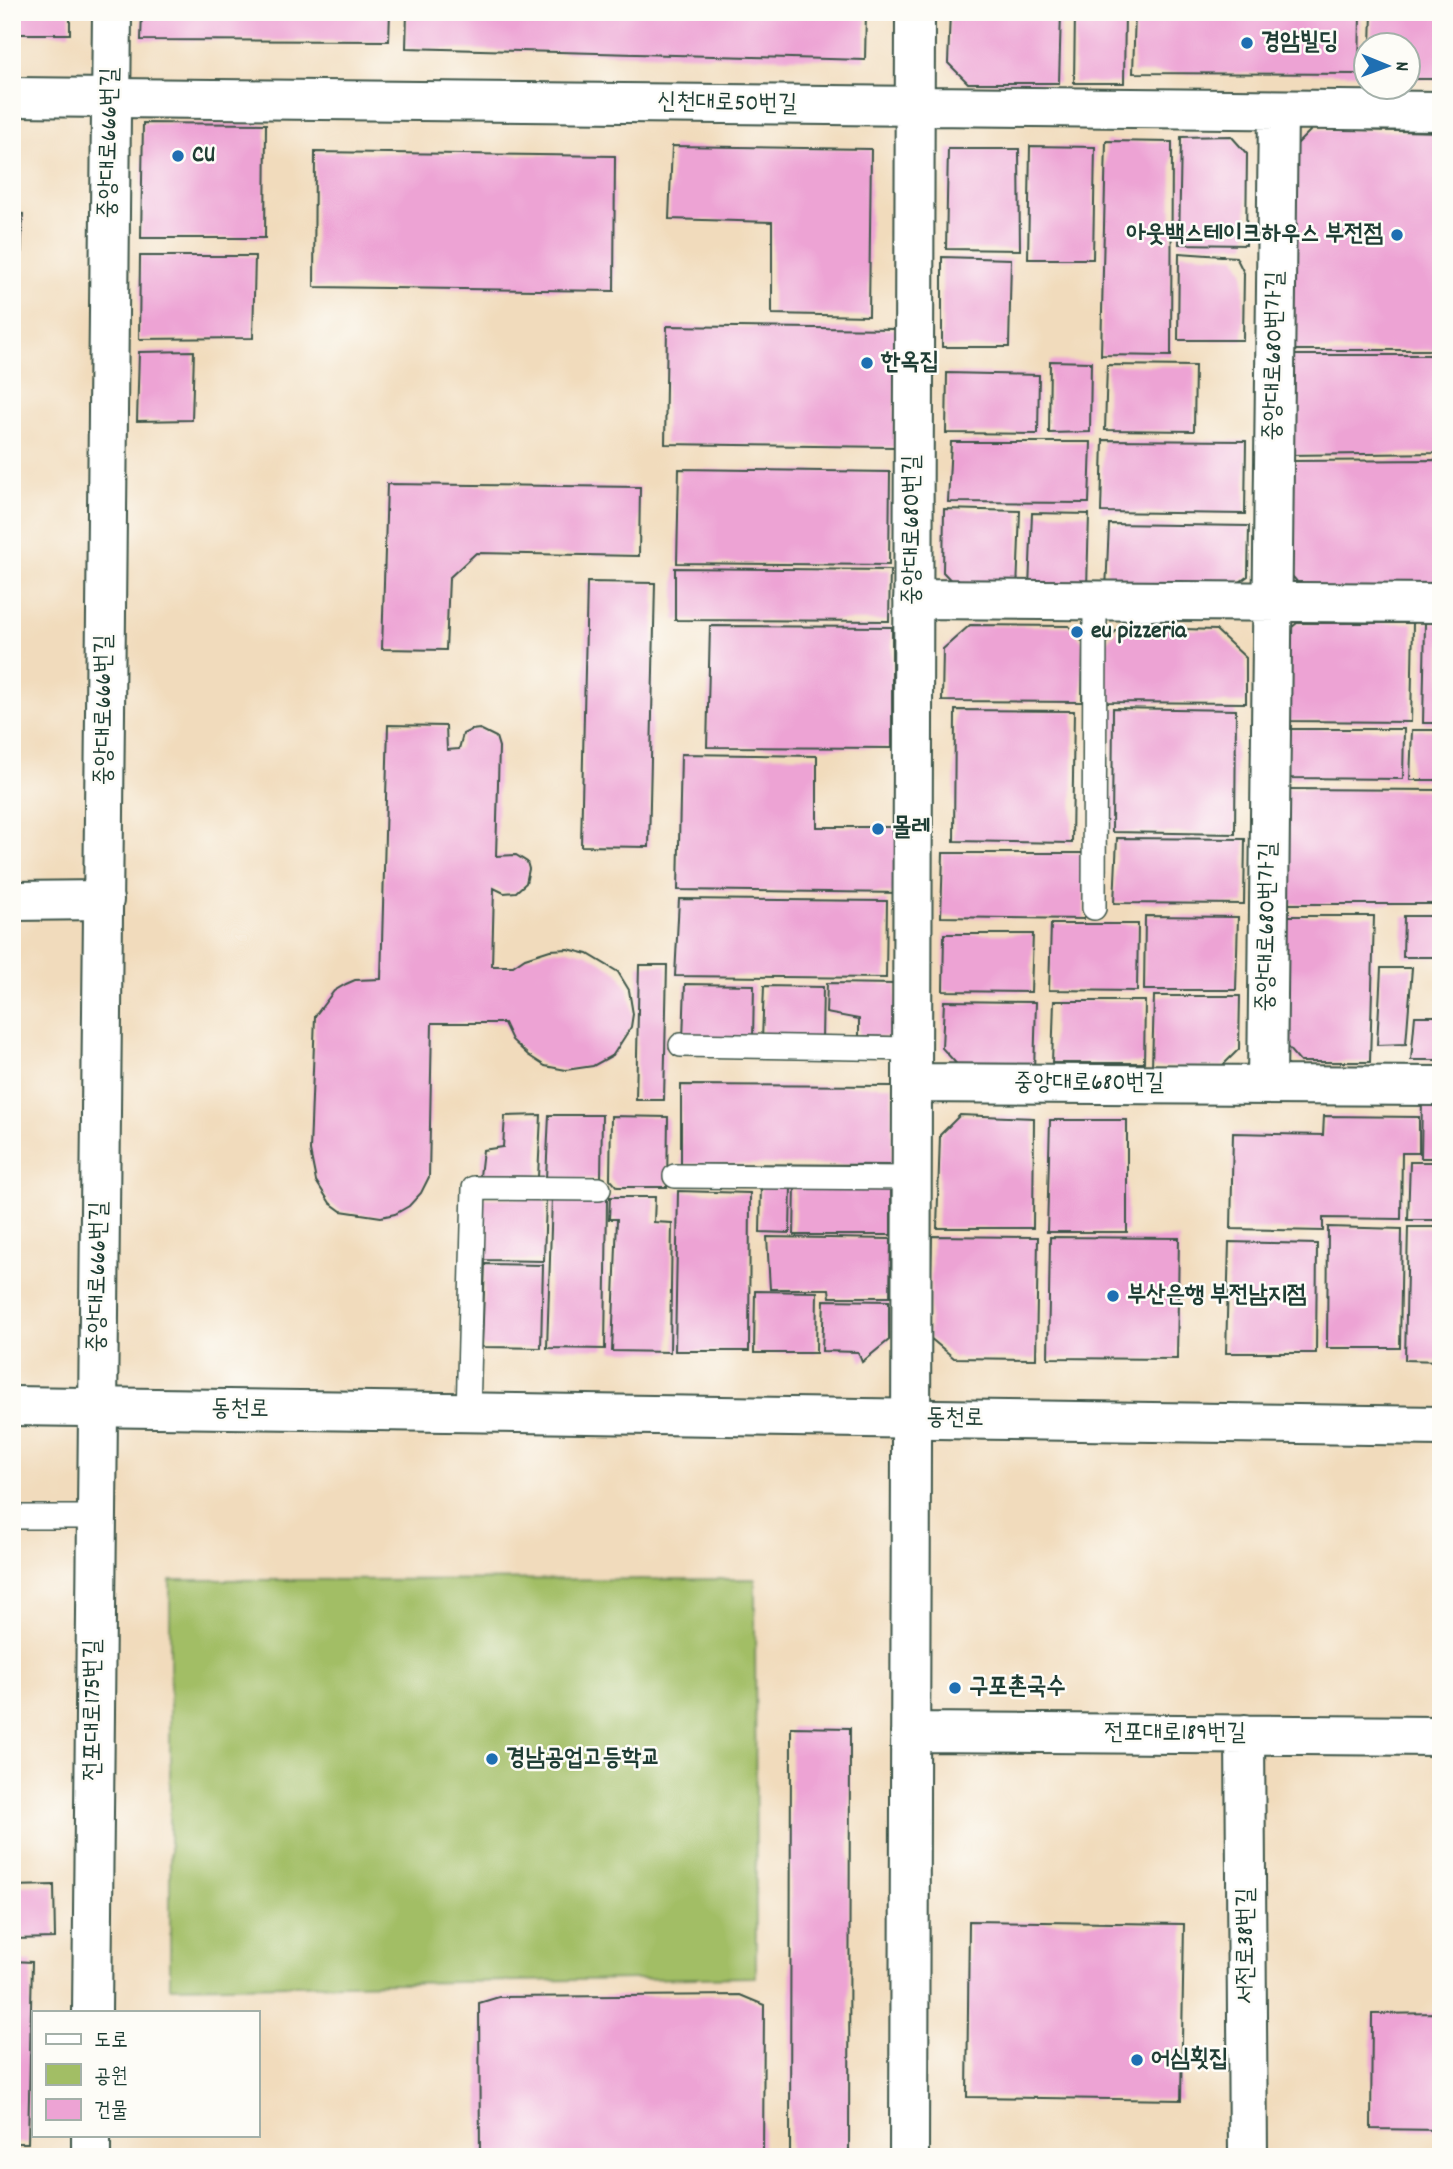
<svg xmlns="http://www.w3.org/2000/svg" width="1453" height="2169" viewBox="0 0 1453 2169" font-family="Dekko,'Poor Story',sans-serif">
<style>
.green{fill:#a2be65;stroke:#607e4c;stroke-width:2}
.building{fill:#eda3d4}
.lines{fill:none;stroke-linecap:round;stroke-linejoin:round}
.service-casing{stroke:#3e5548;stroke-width:26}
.minor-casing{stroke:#3e5548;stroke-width:42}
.tertiary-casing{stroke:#3e5548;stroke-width:42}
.secondary-casing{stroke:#3e5548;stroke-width:42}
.service{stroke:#fff;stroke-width:23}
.minor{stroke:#fff;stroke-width:38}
.tertiary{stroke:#fff;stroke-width:38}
.secondary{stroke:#fff;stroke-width:38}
.poi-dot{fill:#1f6fb2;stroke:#fdfcf7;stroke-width:2.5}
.labels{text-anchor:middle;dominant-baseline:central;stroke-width:5;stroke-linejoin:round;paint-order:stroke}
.poi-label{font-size:24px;font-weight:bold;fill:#1f3d34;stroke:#fdfcf7;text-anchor:start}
.street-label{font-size:24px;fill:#1f3d34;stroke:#fdfcf7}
</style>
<rect width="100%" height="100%" fill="#fdfcf7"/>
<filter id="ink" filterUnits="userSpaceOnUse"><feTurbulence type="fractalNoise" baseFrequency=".0143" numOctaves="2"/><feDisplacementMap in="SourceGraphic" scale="14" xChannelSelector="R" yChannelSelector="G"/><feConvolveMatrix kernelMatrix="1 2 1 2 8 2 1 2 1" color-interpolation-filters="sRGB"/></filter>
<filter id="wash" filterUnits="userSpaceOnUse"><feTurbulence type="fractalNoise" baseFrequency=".00686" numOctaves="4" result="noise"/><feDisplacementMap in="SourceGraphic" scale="28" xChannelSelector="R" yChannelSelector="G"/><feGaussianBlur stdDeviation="1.57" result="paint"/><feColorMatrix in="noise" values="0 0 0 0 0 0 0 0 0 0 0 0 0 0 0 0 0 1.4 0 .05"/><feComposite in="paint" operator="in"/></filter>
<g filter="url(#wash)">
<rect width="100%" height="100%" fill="#f1dbbc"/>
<path class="green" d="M 755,1579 L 756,1977 L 170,1987 L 170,1580 Z"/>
<g id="blocks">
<path class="building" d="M 12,12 L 70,12 L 70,34 L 12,34 Z
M 142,12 L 390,12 L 389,41 L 141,40 Z
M 407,12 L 866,12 L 865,60 L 406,48 Z
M 950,12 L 1061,12 L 1059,83 L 968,83 L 948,63 Z
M 1075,12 L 1125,12 L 1124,83 L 1074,83 Z
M 1135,12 L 1360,12 L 1359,74 L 1133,73 Z
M 1372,12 L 1441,12 L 1441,79 L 1408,79 L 1408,46 L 1371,46 Z
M 143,123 L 266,124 L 265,238 L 141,238 Z
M 1312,129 L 1441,132 L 1441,350 L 1288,350 L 1290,151 Z
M 1231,136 L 1247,154 L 1246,245 L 1179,244 L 1181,137 Z
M 1106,141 L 1172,142 L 1171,356 L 1101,355 Z
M 672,146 L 871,149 L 869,316 L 772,314 L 772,222 L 669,219 Z
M 1030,146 L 1095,147 L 1093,259 L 1028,259 Z
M 948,149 L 1019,149 L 1020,250 L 946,249 Z
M 315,152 L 615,156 L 614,291 L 314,287 Z
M 12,213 L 23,214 L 20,286 L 12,294 Z
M 1179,253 L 1236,257 L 1244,273 L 1243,340 L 1178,340 Z
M 140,256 L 255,256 L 253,338 L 139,339 Z
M 942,257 L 1011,259 L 1009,347 L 942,347 Z
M 667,326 L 896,329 L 894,447 L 665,444 Z
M 194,351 L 192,420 L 137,421 L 139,352 Z
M 1289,355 L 1441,355 L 1441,453 L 1289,455 Z
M 1050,361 L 1091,362 L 1090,432 L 1049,433 Z
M 1107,365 L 1195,366 L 1194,431 L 1105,430 Z
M 947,373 L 1039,375 L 1038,434 L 946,433 Z
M 1103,440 L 1246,441 L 1245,514 L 1101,512 Z
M 951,442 L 1091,442 L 1089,503 L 948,502 Z
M 1441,460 L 1441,590 L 1304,590 L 1287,570 L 1290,461 Z
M 679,469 L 890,472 L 889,565 L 677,563 Z
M 387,484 L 640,487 L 639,556 L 476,553 L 449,578 L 446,650 L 382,649 Z
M 944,509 L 1020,511 L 1017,591 L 961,591 L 943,572 Z
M 1032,513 L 1089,514 L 1087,588 L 1029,588 Z
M 1109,524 L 1249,526 L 1248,576 L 1226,592 L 1106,590 Z
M 675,568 L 890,570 L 889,621 L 675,620 Z
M 587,582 L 655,583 L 649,847 L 581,846 Z
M 1297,623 L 1413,623 L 1411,722 L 1284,721 L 1285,633 Z
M 1425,623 L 1441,623 L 1441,723 L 1423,723 Z
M 970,625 L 1069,626 L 1083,642 L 1082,702 L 942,701 L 943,649 Z
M 710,626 L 892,627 L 892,748 L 707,747 Z
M 1120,627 L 1216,630 L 1246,658 L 1246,703 L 1103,702 L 1105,642 Z
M 1113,708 L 1236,710 L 1235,834 L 1112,832 Z
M 955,710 L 1074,711 L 1072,843 L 954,841 Z
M 388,725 L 446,726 L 447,750 L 459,749 L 463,734 L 471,730 L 480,729 L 496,737 L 499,747 L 496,856 L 516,855 L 527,862 L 529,869 L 526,883 L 516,892 L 504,893 L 494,888 L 492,966 L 513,966 L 525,958 L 550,950 L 568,949 L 588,954 L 618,972 L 629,990 L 633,1014 L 631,1027 L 613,1055 L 593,1066 L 566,1070 L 545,1066 L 528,1055 L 512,1040 L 504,1023 L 432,1023 L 429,1177 L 421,1193 L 409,1206 L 395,1214 L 381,1217 L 341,1211 L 330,1203 L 316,1181 L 310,1151 L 315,1016 L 334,991 L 346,984 L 355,980 L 381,979 Z
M 1288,729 L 1404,729 L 1403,779 L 1287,778 Z
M 1412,730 L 1441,730 L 1441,780 L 1410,780 Z
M 681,754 L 817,756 L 817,827 L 902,827 L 901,893 L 678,890 Z
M 1284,789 L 1441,790 L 1441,904 L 1282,904 Z
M 1117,838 L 1245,839 L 1244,904 L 1114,903 Z
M 943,853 L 1085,853 L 1084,919 L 941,917 Z
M 679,899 L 887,901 L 886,978 L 675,976 Z
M 1145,916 L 1238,917 L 1236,990 L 1144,990 Z
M 1282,916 L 1374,916 L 1370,1062 L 1300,1062 L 1280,1039 Z
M 1404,916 L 1441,916 L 1441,957 L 1403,957 Z
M 1051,924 L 1138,924 L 1137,991 L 1049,990 Z
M 944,934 L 1033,934 L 1031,992 L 943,991 Z
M 639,965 L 667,965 L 664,1100 L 636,1100 Z
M 1381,968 L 1412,968 L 1406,1044 L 1377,1045 Z
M 827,983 L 896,984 L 895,1037 L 859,1036 L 859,1019 L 826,1013 Z
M 685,984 L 754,985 L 753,1040 L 683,1040 Z
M 764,986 L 823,987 L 822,1040 L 762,1040 Z
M 1154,996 L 1240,996 L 1239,1049 L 1221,1067 L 1152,1067 Z
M 944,1001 L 1036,1002 L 1034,1071 L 963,1071 L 942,1048 Z
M 1054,1001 L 1145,1001 L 1144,1063 L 1052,1063 Z
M 1415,1016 L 1441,1016 L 1441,1060 L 1411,1060 Z
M 681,1085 L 892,1086 L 892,1165 L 681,1164 Z
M 1422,1098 L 1441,1098 L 1441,1158 L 1421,1158 Z
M 541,1115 L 538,1177 L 480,1176 L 483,1150 L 503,1147 L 505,1116 Z
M 549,1115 L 602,1115 L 601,1179 L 546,1178 Z
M 960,1115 L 1034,1118 L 1033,1228 L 937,1228 L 940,1135 Z
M 611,1116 L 668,1117 L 667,1187 L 617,1187 L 610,1179 Z
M 1324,1116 L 1419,1117 L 1419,1153 L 1402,1153 L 1401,1219 L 1323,1218 L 1323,1231 L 1231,1229 L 1233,1133 L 1323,1135 Z
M 1050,1120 L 1127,1120 L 1127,1232 L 1047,1232 Z
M 1410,1162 L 1441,1162 L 1441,1220 L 1408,1220 Z
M 795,1184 L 891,1185 L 891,1235 L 794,1235 Z
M 761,1185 L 791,1185 L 790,1233 L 760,1232 Z
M 678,1191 L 750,1193 L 749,1351 L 675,1351 Z
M 610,1197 L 655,1197 L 654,1222 L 672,1223 L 670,1352 L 612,1351 L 617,1219 L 609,1219 Z
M 483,1198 L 546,1199 L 544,1261 L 480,1260 Z
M 552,1198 L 607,1199 L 605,1349 L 547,1348 Z
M 1328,1227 L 1402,1229 L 1400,1348 L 1327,1348 Z
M 1408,1227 L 1441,1227 L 1441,1361 L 1405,1360 Z
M 932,1236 L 1038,1237 L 1036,1359 L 954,1358 L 929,1337 Z
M 767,1237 L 891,1239 L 890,1297 L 830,1297 L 829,1289 L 770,1289 Z
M 1050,1237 L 1179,1238 L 1177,1359 L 1048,1358 Z
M 1229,1242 L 1317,1244 L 1316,1353 L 1226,1353 Z
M 485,1264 L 543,1265 L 541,1348 L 482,1347 Z
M 755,1291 L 817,1292 L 816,1353 L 754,1353 Z
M 824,1300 L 889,1301 L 889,1340 L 862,1362 L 858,1352 L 822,1351 Z
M 791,1727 L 850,1728 L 849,2157 L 790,2157 Z
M 54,1885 L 55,1938 L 12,1939 L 12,1886 Z
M 969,1921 L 1184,1924 L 1181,2100 L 967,2097 Z
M 12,1961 L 32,1962 L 28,2143 L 12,2143 Z
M 740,1995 L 764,2005 L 763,2157 L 480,2157 L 479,2003 L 499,1997 Z
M 1441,2013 L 1441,2130 L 1371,2129 L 1372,2014 Z"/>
</g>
</g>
<g filter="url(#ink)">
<use href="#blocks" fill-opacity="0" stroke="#3e5548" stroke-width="2"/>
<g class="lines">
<g class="service-casing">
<path id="service" d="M 1094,908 L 1095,601
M 681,1045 L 912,1049
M 675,1176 L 911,1178
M 468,1415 L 474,1188 L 599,1189
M 12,1517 L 96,1517"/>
</g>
<g class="minor-casing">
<path id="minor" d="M 12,97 L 1441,111
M 913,599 L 1441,603
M 12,901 L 104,900
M 912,1083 L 1441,1086
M 1267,1084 L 1278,110
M 910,1732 L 1441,1736
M 1245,1734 L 1248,2157
M 909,2157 L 915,12"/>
</g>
<g class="tertiary-casing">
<path id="tertiary" d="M 92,2013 L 112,12
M 91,2157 L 91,2136"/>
</g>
<g class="secondary-casing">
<path id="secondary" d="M 12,1406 L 1441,1426"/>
</g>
<use href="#service" class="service"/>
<use href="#minor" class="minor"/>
<use href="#tertiary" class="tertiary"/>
<use href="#secondary" class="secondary"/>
</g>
</g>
<g class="poi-dot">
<circle cx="1247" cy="43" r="7"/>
<circle cx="178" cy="156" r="7"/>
<circle cx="1397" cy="235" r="7"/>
<circle cx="867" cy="363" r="7"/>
<circle cx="1077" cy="632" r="7"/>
<circle cx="878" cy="829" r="7"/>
<circle cx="1113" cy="1296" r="7"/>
<circle cx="955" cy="1688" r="7"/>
<circle cx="492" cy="1759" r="7"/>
<circle cx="1137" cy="2060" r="7"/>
</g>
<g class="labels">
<g class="poi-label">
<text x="1261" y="43">경암빌딩</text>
<text x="192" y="156">CU</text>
<text x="1383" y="235" text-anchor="end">아웃백스테이크하우스 부전점</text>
<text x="881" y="363">한옥집</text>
<text x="1091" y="632">eu pizzeria</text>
<text x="892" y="829">몰레</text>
<text x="1127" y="1296">부산은행 부전남지점</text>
<text x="969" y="1688">구포촌국수</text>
<text x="506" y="1759">경남공업고등학교</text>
<text x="1151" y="2060">어심횟집</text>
</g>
<g class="street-label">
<text transform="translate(727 104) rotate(1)">신천대로50번길</text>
<text transform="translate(110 143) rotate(-89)">중앙대로666번길</text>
<text transform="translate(1275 356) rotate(-89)">중앙대로680번가길</text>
<text transform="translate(913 530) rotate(-90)">중앙대로680번길</text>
<text transform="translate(105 710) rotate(-90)">중앙대로666번길</text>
<text transform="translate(1268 927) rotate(-89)">중앙대로680번가길</text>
<text x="1089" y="1084">중앙대로680번길</text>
<text transform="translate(99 1277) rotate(-89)">중앙대로666번길</text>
<text transform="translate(240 1410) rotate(1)">동천로</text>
<text transform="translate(955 1419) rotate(1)">동천로</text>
<text transform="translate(94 1710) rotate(-90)">전포대로175번길</text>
<text x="1175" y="1734">전포대로189번길</text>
<text transform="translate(1247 1946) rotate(-90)">서전로38번길</text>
</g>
</g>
<rect width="1453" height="2169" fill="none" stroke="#fdfcf7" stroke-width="42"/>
<rect x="32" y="2011" width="228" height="126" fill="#fdfcf7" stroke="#a4b0a9" stroke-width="2"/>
<rect x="46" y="2034" width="35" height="10" fill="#ffffff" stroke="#a4b0a9" stroke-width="2"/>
<text x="94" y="2046" font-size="21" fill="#1f3d34">도로</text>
<rect x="46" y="2064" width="35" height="21" fill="#a2be65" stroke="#a4b0a9" stroke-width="2"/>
<text x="94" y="2082" font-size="21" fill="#1f3d34">공원</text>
<rect x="46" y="2099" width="35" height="21" fill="#eda3d4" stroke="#a4b0a9" stroke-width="2"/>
<text x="94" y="2116" font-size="21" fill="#1f3d34">건물</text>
<g transform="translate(1387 66) rotate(91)"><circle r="33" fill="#fdfcf7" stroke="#a4b0a9" stroke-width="2"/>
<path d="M0-5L12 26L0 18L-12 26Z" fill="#1f6fb2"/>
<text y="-10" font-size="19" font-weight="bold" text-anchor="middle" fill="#1f3d34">N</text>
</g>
</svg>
